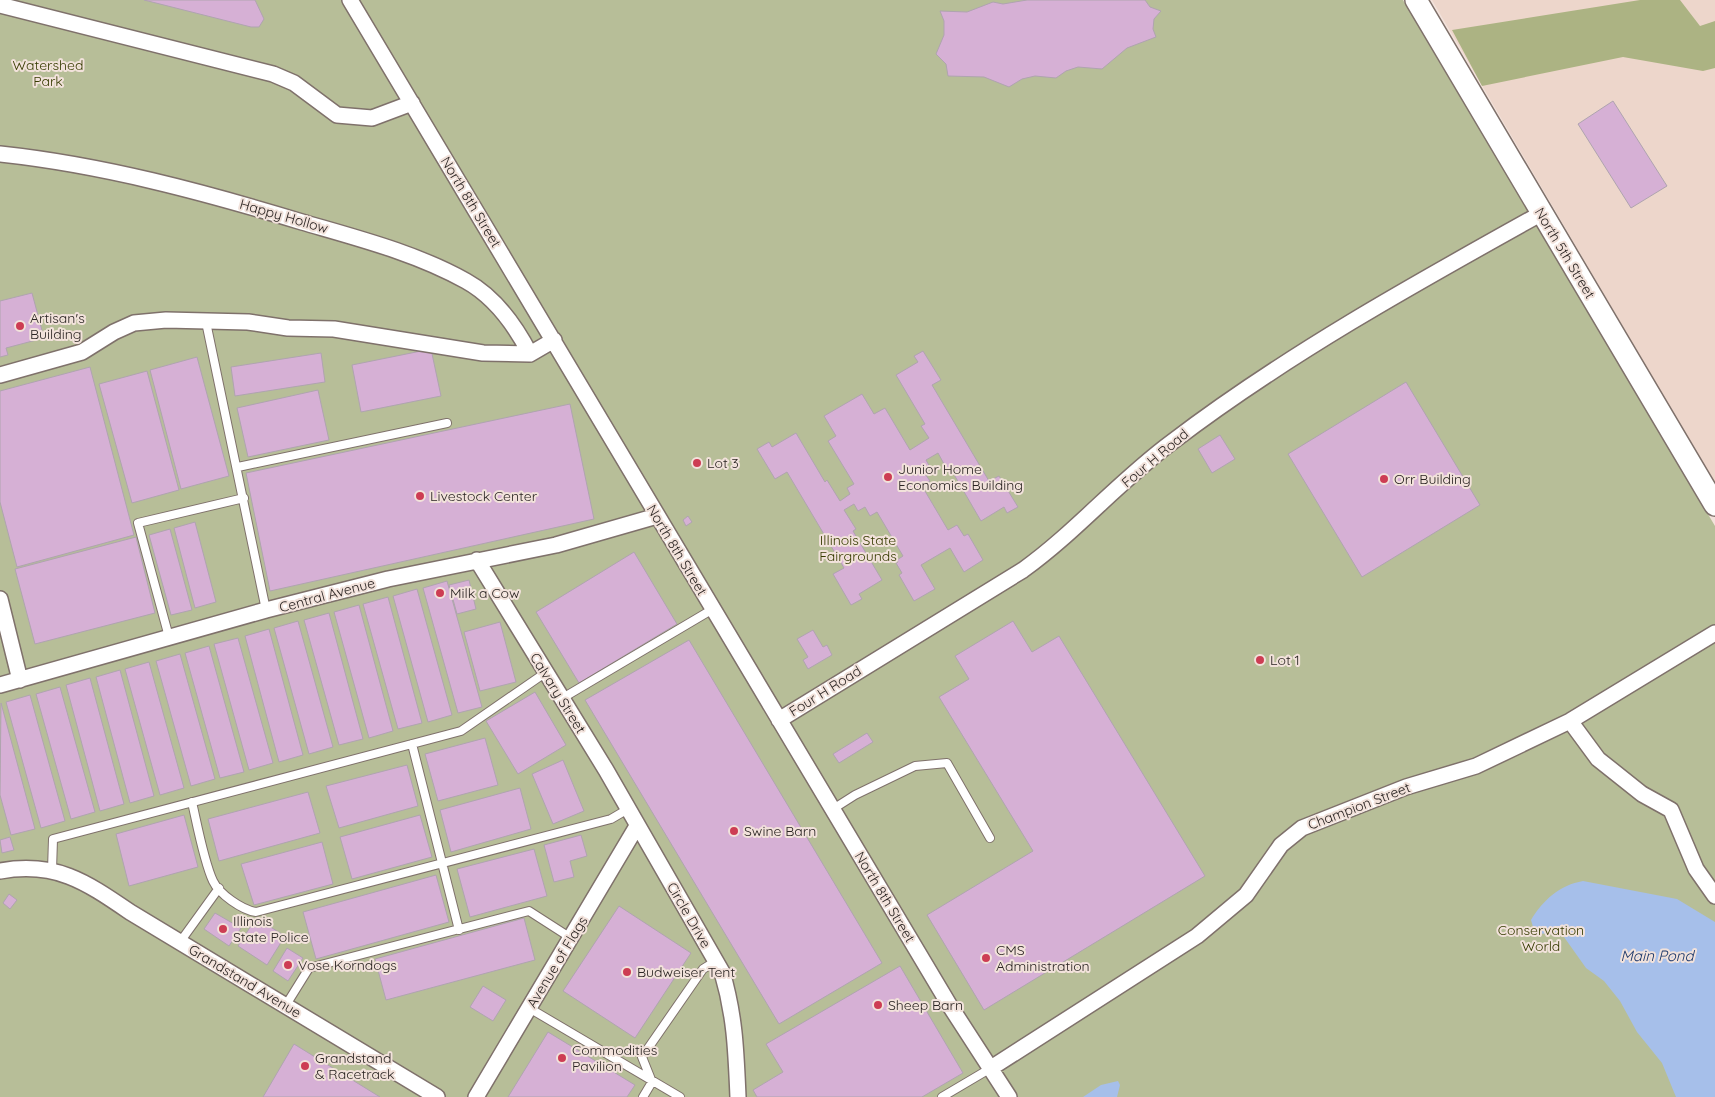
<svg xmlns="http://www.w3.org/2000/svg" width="1715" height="1097" font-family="Quicksand,sans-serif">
<rect width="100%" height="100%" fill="#f2e2db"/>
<path fill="#edd6cb" d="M1432 0H1715V484Z"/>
<path fill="#b7be98" d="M0 0H1403L1715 526V1097H0Z"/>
<path fill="#acb383" d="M1640 0H1680L1700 26 1715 21V68L1703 71 1623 57 1482 86 1452 30Z"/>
<path fill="#a6bfea" d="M1583 881 1677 899 1715 922V1097H1676L1662 1063 1637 1032 1620 1001 1604 981 1586 968 1564 937 1555 933 1535 934 1531 920C1543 900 1560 885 1583 881Z
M1118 1081 1120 1085 1117 1097H1083L1101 1085Z"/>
<path fill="#d6b0d5" stroke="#afa4af" d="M144 0H255L264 19 259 27H251Z
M1027 0H1145L1150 7 1161 11 1154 19 1153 29 1156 37 1127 48 1102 69 1078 67 1066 71 1056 78 1035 76 1022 79 1009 87 984 77 948 76 946 64 936 54 944 35V21L940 11 967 12 993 2 1003 4Z
M1613 101 1667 186 1631 208 1578 124Z
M32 293 44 338 6 348 8 355 0 357V301Z
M431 349 441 396 361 412 352 365Z
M923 351 941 380 932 385 989 481 999 476 1018 507 1007 513 1004 507 981 521 952 471 949 473 938 453 926 460 930 467 923 471 930 481 922 486 948 530 957 525 964 536 968 534 983 560 964 572 950 548 921 565 935 589 914 601 899 575 902 573 896 563 898 562 897 560 903 556 877 512 870 516 865 507 858 511 854 504 844 510 856 529 853 531 882 580 859 594 862 599 851 605 833 574 844 568 787 472 775 479 757 449 769 442 772 447 796 433 825 482 827 480 840 501 850 494 847 488 854 484 828 441 836 436 824 416 862 394 874 414 885 408 910 450 929 438 921 426 925 424 896 375 918 362 914 356Z
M321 353 325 382 235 396 231 367Z
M197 357 229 476 181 489 150 370Z
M90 367 134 535 17 567 0 502V391Z
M147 371 179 490 132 503 99 384Z
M1406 382 1480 505 1362 577 1288 454Z
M318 390 329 440 248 457 237 408Z
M570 404 594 519 270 591 246 473Z
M1220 435 1235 459 1212 473 1198 449Z
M688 516 692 522 686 526 683 520Z
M195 522 216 602 195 608 174 528Z
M170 529 192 610 171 615 149 535Z
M136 537 155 613 35 644 15 569Z
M634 552 677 624 579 683 536 612Z
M469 580 476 609 457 614 449 585Z
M447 581 482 707 458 713 423 588Z
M417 589 452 715 428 722 393 596Z
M388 597 422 723 398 729 363 604Z
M359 605 393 731 369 738 334 612Z
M329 613 363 739 339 745 304 620Z
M298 621 333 747 309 754 274 628Z
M1013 621 1032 652 1059 636 1205 876 984 1010 927 915 1033 851 939 697 969 679 955 656Z
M500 622 516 682 480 691 464 632Z
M269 629 303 755 279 762 245 636Z
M813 630 823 647 827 645 832 655 808 669 803 660 808 657 797 639Z
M238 638 273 763 249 770 214 644Z
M689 640 882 963 779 1024 585 700Z
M209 646 244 772 220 778 185 653Z
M180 654 215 779 191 786 156 661Z
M149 662 184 788 160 795 125 669Z
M120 670 154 796 130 803 96 677Z
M90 678 124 804 100 811 66 685Z
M60 687 95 812 71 819 36 694Z
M535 692 566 745 518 774 486 721Z
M30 695 65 821 41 828 6 702Z
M1 703 35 829 11 835 0 795Z
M867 733 873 742 839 763 833 754Z
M485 738 498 785 438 801 425 754Z
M563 760 584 811 553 824 532 774Z
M407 765 418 806 339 828 326 786Z
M520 788 531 829 451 852 440 810Z
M308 792 320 833 219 861 208 819Z
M184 815 198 867 129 886 116 834Z
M420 815 432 857 352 879 340 837Z
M581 835 587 856 570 861 574 877 554 882 544 845Z
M10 837 14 850 2 853 0 840Z
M322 842 333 884 254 905 241 864Z
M534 849 547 896 470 917 457 869Z
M436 875 449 922 316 959 303 912Z
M9 894 17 900 10 909 3 903Z
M619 906 691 953 635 1038 563 991Z
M215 913 241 928 229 946 204 929Z
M256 918 285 936 267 965 238 946Z
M524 918 535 960 386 1000 375 959Z
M287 948 303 958 288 981 273 971Z
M900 966 963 1073 922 1097H757L753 1090 783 1072 766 1044Z
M483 986 506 1000 493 1021 470 1007Z
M548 1032 635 1085 627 1097H508Z
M294 1044 380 1097H263Z"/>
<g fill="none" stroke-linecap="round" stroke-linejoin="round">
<defs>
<path id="lane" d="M206 322 266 610
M238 467 447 423
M169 637 138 523 244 498
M561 699 713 609
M412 744 459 930
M192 802C197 824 204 862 213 881 219 894 242 910 256 912L611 819 628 809
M833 809 855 795 915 766 947 763 990 838
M52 870 53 839 461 731 545 673
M180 942 219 888
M286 1005 309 968 529 911 571 938
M529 1008 680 1097
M643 1097 652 1082 642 1057 703 969 716 961
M942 1097 991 1068"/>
<path id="street" d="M350 0 950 1006 1009 1097
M0 5 273 74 294 83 337 115 372 118 412 103
M0 154C103 165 203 192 302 222 357 238 416 253 466 281 495 297 515 325 530 354
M0 375 82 352 114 332 134 323 166 320 248 322 288 328 334 329 483 353 530 354 554 340
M477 560 606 770 722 972C735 1016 736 1051 738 1097
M0 599 20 680
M0 685 266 610 388 579 556 545 657 516
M779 720 1023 570C1076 532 1119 481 1172 442 1286 355 1416 283 1542 213
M1570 721 1598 759 1642 794 1671 810 1696 869 1715 896
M0 871C56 861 86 882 130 912L437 1097
M991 1068 1197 936 1246 895 1281 845 1302 828 1406 787 1476 766 1570 721 1715 633
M476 1097 637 826"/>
<path id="secondary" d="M1416 0 1715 505"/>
</defs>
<use href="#lane" stroke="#7f716b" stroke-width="10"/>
<use href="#street" stroke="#7f716b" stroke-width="18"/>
<use href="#secondary" stroke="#7f716b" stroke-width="24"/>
<use href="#lane" stroke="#fff" stroke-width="8"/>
<use href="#street" stroke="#fff" stroke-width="15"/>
<use href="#secondary" stroke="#fff" stroke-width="21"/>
</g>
<g fill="#cd3d53" stroke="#f2e2db" stroke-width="2">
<circle cx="20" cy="326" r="5"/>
<circle cx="697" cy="463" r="5"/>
<circle cx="888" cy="477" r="5"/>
<circle cx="1384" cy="479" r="5"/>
<circle cx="420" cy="496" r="5"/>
<circle cx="440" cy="593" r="5"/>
<circle cx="1260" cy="660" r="5"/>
<circle cx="734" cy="831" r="5"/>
<circle cx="223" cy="929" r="5"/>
<circle cx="986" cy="958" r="5"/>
<circle cx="288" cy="965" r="5"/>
<circle cx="627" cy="972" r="5"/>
<circle cx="878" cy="1005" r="5"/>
<circle cx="562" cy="1058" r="5"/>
<circle cx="305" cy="1066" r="5"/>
</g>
<g text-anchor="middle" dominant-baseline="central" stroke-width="4" stroke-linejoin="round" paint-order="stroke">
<g font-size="14" fill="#363b00" stroke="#f2e2db">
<text x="48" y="65">Watershed<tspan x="48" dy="16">Park</tspan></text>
<text x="858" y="540">Illinois State<tspan x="858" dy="16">Fairgrounds</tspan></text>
<text x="1541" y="930">Conservation<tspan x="1541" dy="16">World</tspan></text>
</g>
<g font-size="14" fill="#2b2523" stroke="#f2e2db">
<text transform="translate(471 202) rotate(59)">North 8th Street</text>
<text transform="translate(284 216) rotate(16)">Happy Hollow</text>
<text transform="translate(1565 253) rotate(59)">North 5th Street</text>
<text transform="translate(1155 458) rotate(-40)">Four H Road</text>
<text transform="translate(677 550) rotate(59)">North 8th Street</text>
<text transform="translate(327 595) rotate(-15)">Central Avenue</text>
<text transform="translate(825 691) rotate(-32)">Four H Road</text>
<text transform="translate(558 693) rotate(58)">Calvary Street</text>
<text transform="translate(1359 806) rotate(-21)">Champion Street</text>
<text transform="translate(885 897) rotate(59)">North 8th Street</text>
<text transform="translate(689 915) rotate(60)">Circle Drive</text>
<text transform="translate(557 962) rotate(-59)">Avenue of Flags</text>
<text transform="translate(245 981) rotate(31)">Grandstand Avenue</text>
</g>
<g font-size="14" fill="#2b2523" stroke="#f2e2db" text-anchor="start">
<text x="30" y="318">Artisan's<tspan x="30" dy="16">Building</tspan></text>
<text x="707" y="463">Lot 3</text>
<text x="898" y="469">Junior Home<tspan x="898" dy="16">Economics Building</tspan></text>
<text x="1394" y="479">Orr Building</text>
<text x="430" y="496">Livestock Center</text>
<text x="450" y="593">Milk a Cow</text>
<text x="1270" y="660">Lot 1</text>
<text x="744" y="831">Swine Barn</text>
<text x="233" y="921">Illinois<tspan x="233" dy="16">State Police</tspan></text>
<text x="996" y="950">CMS<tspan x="996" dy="16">Administration</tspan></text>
<text x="298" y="965">Vose Korndogs</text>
<text x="637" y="972">Budweiser Tent</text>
<text x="888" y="1005">Sheep Barn</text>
<text x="572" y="1050">Commodities<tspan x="572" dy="16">Pavilion</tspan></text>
<text x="315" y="1058">Grandstand<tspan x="315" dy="16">&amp; Racetrack</tspan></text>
</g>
<g font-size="15" font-style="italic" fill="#193569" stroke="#f2e2db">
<text x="1657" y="955">Main Pond</text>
</g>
</g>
</svg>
